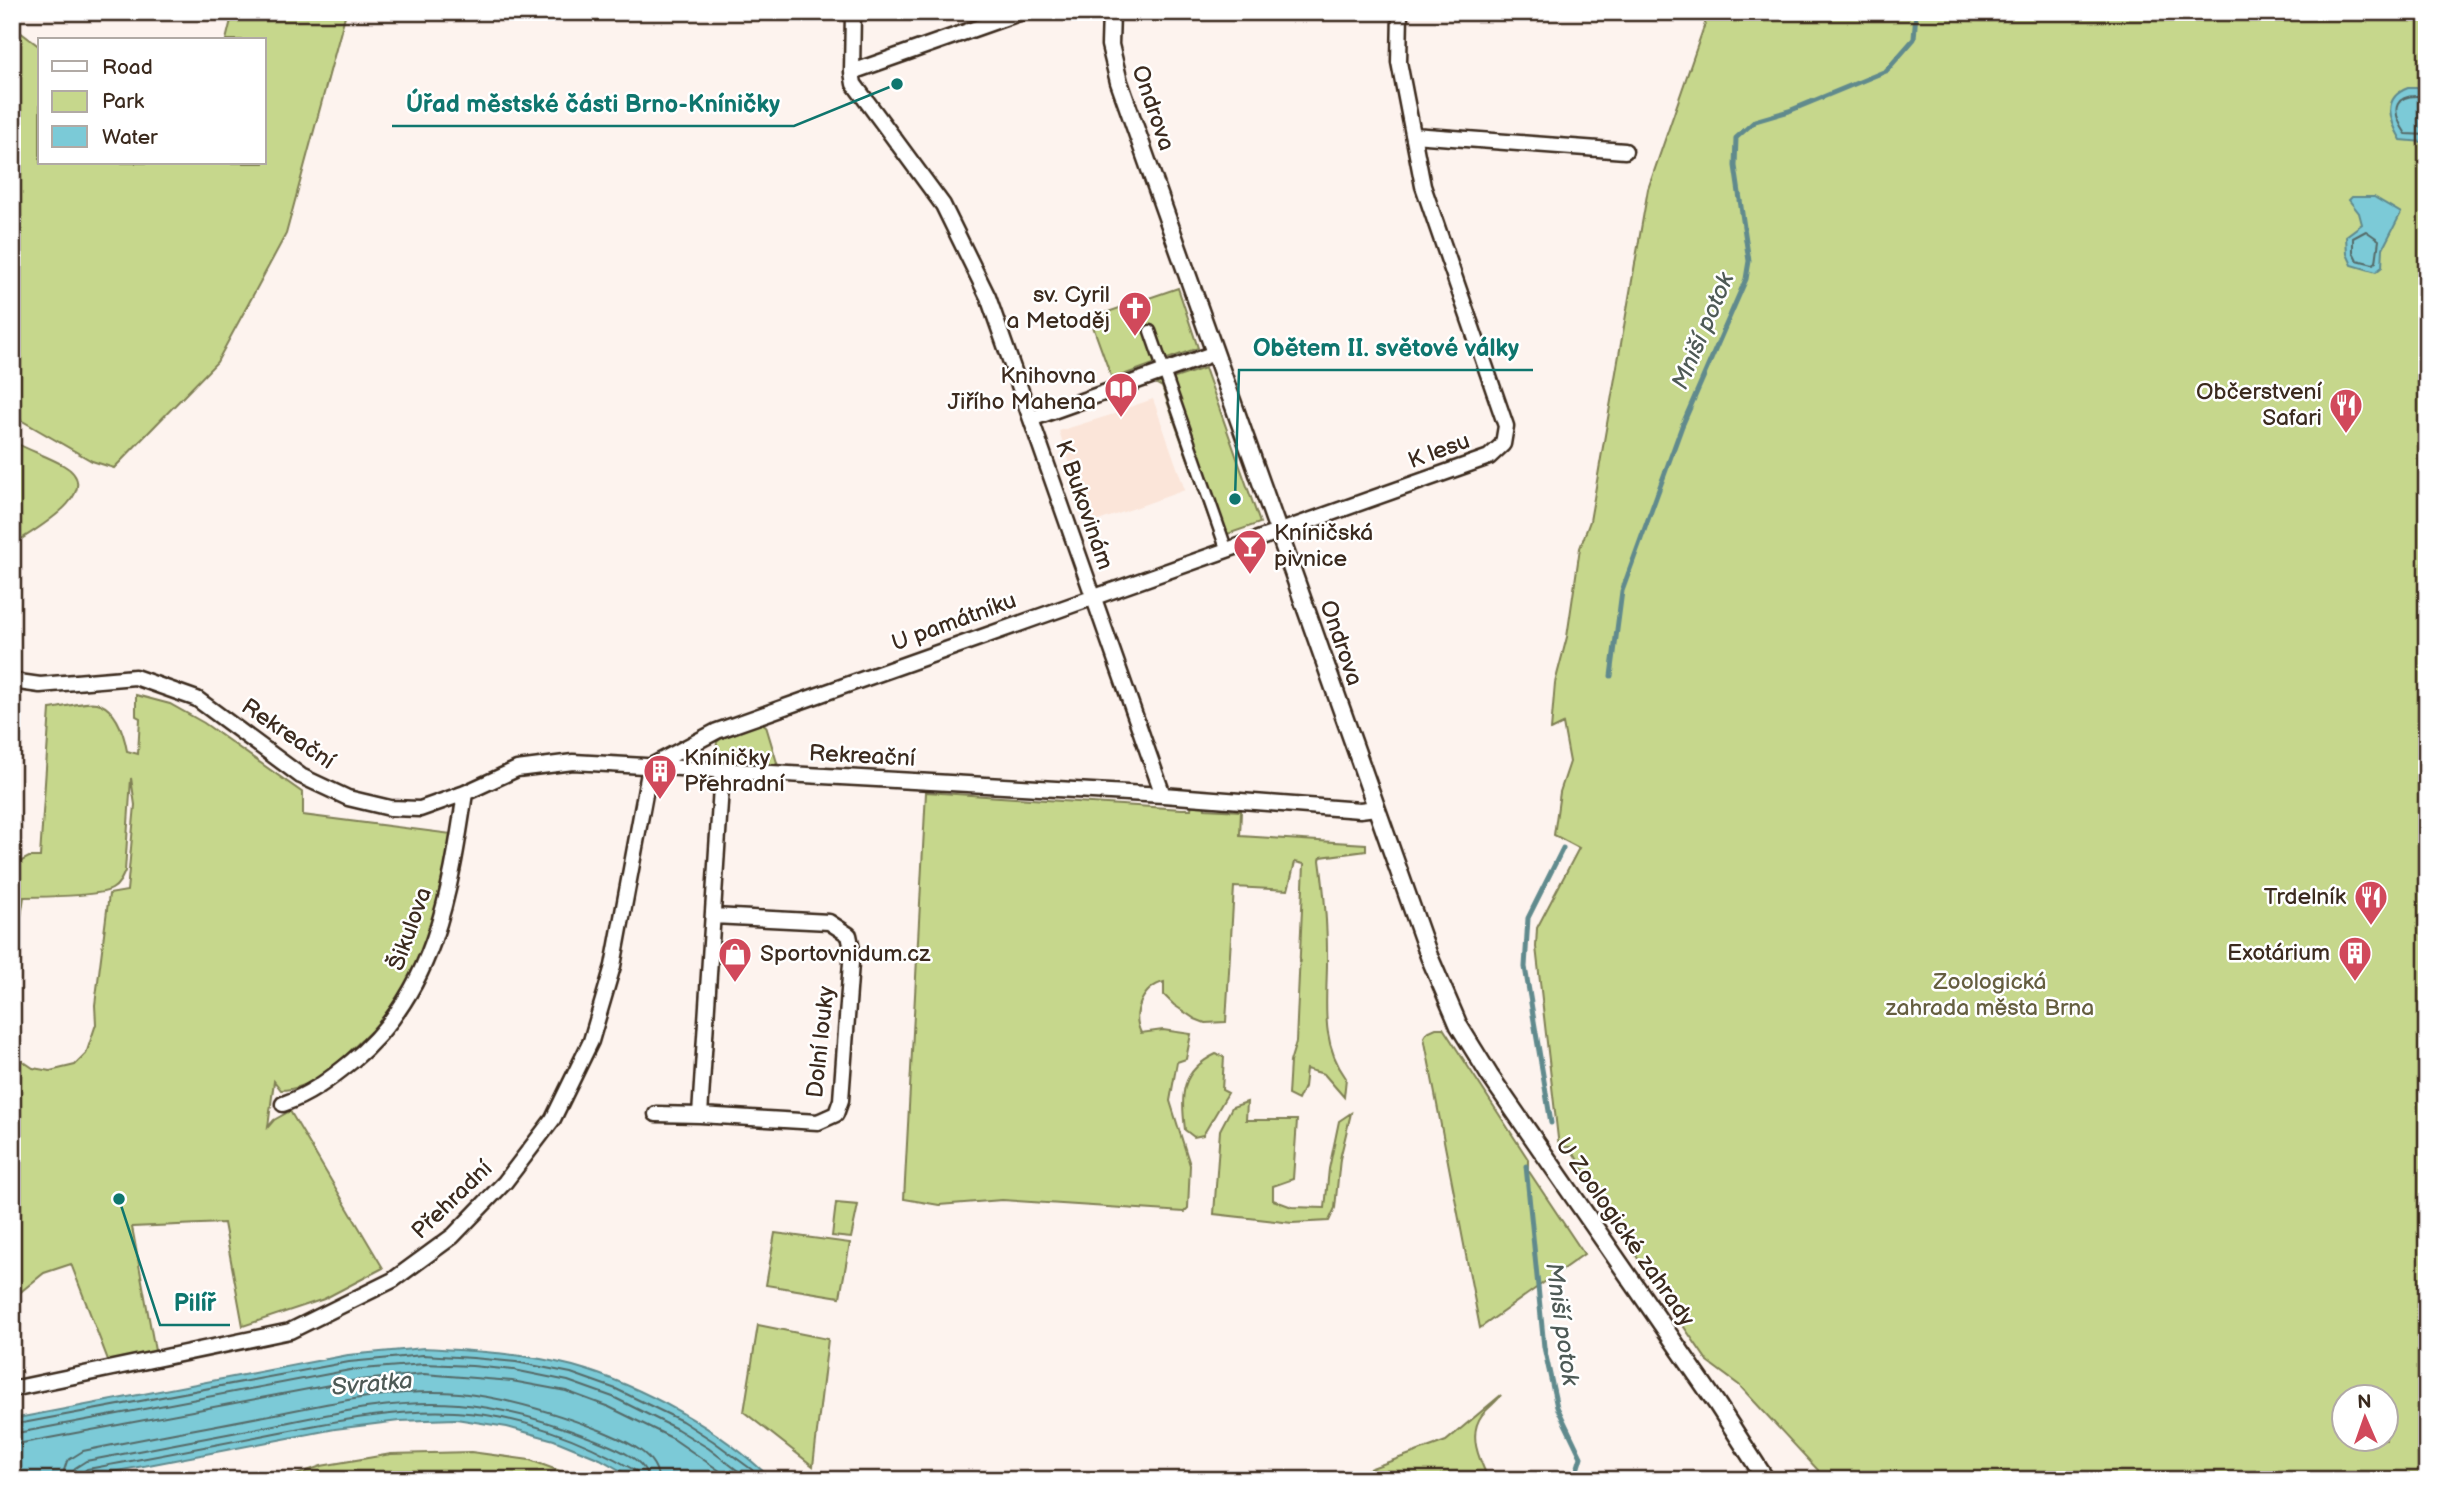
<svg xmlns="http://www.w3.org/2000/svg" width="2439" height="1492" font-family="'Balsamiq Sans',sans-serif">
<rect width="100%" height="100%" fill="#fdf3ee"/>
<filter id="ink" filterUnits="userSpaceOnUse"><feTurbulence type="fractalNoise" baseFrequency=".0143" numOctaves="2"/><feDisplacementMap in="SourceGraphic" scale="14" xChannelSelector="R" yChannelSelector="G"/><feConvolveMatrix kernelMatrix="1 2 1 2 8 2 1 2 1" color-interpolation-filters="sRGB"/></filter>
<g filter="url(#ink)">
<path fill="#fbe5d9" d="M1153 399 1185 490 1090 524 1059 431 1127 410V408Z"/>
<path fill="#c6d78c" stroke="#808055" stroke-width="2" fill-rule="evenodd" d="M233 12H346L286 234 217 362 114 468 92 461 12 415V26L40 47V163H264V40H226Z
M1709 12H2427V1480H1823L1818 1470 1739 1385 1708 1362 1643 1267 1574 1154 1572 1147H1559L1536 947 1537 928 1579 848 1554 835 1560 792 1570 762 1563 724 1551 730 1555 683 1567 637 1580 548 1590 521 1648 189ZM2344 1398H2386V1440H2344Z
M1178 288 1198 348 1112 379 1090 318Z
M1205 368 1260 523 1216 538 1162 387 1157 384Z
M12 441C28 450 47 456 63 465 109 491 31 532 12 545Z
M136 695 170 704 204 723 303 793V815L452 834 430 940 413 973 374 1034 370 1032C345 1055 316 1090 281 1090L274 1081 268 1127 274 1120 290 1111 383 1268 324 1299 243 1326 224 1223 132 1227 156 1356 110 1365 71 1264 44 1273 12 1299V1054L33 1068 50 1071 75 1065 86 1054 96 1024 95 1005 109 894 127 891 135 805 131 778 125 871C122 878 119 885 112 889 101 896 40 897 24 897L16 949 12 992V866L29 857H40L50 709C61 708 91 699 100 704 118 712 124 734 127 751L138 754 140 718 136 716Z
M762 723 766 726 778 766 724 765 716 751 717 742 725 735Z
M926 792 1182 809H1191L1192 802 1204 803 1205 809 1241 811 1240 836 1366 844V851L1321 857 1320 860C1324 890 1327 922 1327 952 1328 996 1318 1040 1346 1078L1344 1097 1324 1074 1306 1069 1304 1087 1298 1100 1288 1095 1290 1062 1296 1042 1304 864 1295 862 1288 890 1234 887 1226 1022 1205 1023 1195 1019 1174 1005 1164 995V982C1143 987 1131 1013 1141 1033L1163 1030 1191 1034 1186 1059 1177 1062 1170 1101 1190 1165 1188 1208 1184 1212 1002 1200 939 1205 904 1199Z
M1436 1028H1443L1528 1159V1170L1584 1254 1480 1328 1424 1037 1427 1032Z
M1216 1054 1224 1057 1222 1090 1228 1093 1203 1135 1194 1137 1185 1130C1181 1094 1180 1071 1216 1054Z
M1247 1102 1246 1120H1297L1293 1179 1273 1186V1200L1292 1207 1325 1208 1329 1169 1339 1121 1351 1113 1340 1159 1335 1208 1329 1221 1292 1223 1214 1214 1220 1130 1232 1107Z
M836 1203 858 1205 851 1238 832 1236Z
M775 1233 850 1243 840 1297 766 1285Z
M758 1325 828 1339 813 1466 744 1412Z
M1501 1395C1496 1403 1488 1407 1482 1415 1467 1435 1480 1461 1489 1480H1339L1446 1441Z
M471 1452 530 1460 584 1480H226L258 1474 293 1476 321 1466 391 1454Z"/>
<path fill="#7bcad7" stroke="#618a8d" stroke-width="2" d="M2408 88H2420L2427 92V141L2423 142 2401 140C2390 121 2381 98 2408 88Z
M2352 197H2374L2401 213 2383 248 2382 267 2376 272 2352 265 2347 254 2346 236 2362 224 2359 213 2349 200Z
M424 1348C473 1351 524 1353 573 1366 641 1385 722 1430 772 1480H637L600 1459 554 1440 507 1427 456 1419 399 1421 335 1429 71 1480H12V1419L348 1355Z"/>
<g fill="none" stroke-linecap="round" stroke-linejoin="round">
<path stroke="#556a68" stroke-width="2" d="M2427 97C2394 92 2389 109 2406 134L2427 135
M2366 231 2379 240 2376 262 2373 264 2357 260 2353 252V238Z
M12 1425 349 1362 423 1355 473 1358 516 1362 571 1373 616 1389 682 1421 713 1441 751 1469 762 1480
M12 1434 350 1370 424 1364 472 1366 514 1370 568 1381 613 1397 677 1429 708 1448 750 1480
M12 1445 351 1381 424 1374 512 1381 566 1391 609 1407 672 1438 733 1480
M61 1480 67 1461 83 1451C145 1438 207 1427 270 1415 331 1403 396 1388 459 1393 509 1398 556 1413 602 1431 623 1440 658 1453 658 1480
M72 1480 75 1468 86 1461C149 1449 211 1437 274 1425 333 1413 397 1399 458 1404 506 1408 551 1422 596 1440 613 1447 647 1459 648 1480
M81 1480 82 1473 87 1469C148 1458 209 1446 270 1434 331 1422 393 1409 455 1412 518 1415 582 1439 636 1471L639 1480"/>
<path stroke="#618a8d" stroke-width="5" d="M1611 676 1622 591 1682 426 1746 279 1749 261 1735 166 1736 138 1755 121 1789 111 1886 71 1914 39 1916 12
M1551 1123 1525 967 1528 918 1563 848
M1526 1166 1544 1347 1557 1407 1581 1457 1574 1480"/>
<defs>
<path id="pedestrian" d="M1150 331 1227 551"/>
<path id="minor" d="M853 12 852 72 854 84 943 205 988 297 1163 795
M852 72 1022 12
M1413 135 1625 151
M1031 419 1215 353
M12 681 40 685 135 677 197 699 301 776 348 798 390 808 420 809 465 793 517 769 573 762 1163 795 1360 810 1376 808
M651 766 717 731 1489 457 1503 444 1506 426 1423 186 1399 62 1400 12
M713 916 829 922 849 935 852 949 841 1100 836 1114 818 1122 700 1115 722 771
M283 1104C309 1095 329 1080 351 1062 434 994 450 895 465 793
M656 1114 700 1115
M12 1389 290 1331 393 1280 453 1236 505 1182 553 1119 591 1041 613 966 650 767"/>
<path id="tertiary" d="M1111 12 1110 45 1119 82 1429 956 1459 1026 1490 1076 1717 1404 1766 1480"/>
</defs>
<use href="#pedestrian" stroke="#3b2a1e" stroke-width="15"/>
<use href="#minor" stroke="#3b2a1e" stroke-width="19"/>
<use href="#tertiary" stroke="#3b2a1e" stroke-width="21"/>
<use href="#pedestrian" stroke="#fff" stroke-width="10"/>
<use href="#minor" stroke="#fff" stroke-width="14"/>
<use href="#tertiary" stroke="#fff" stroke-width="16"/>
</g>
</g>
<defs>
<symbol id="church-pin" viewBox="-11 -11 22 30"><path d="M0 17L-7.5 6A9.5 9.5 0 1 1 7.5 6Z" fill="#d1495b" stroke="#fff"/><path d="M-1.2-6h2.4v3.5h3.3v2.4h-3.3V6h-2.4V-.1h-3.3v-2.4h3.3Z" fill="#fff"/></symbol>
<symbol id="library-pin" viewBox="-11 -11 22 30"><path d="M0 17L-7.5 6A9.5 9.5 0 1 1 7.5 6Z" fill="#d1495b" stroke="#fff"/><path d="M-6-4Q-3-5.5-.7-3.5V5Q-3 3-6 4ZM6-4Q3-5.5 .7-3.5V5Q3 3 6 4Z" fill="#fff"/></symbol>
<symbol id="restaurant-pin" viewBox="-11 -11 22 30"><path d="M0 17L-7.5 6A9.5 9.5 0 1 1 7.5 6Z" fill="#d1495b" stroke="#fff"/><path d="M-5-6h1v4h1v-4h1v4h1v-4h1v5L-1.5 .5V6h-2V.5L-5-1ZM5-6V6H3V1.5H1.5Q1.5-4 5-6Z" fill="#fff"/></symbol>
<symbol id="bar-pin" viewBox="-11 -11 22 30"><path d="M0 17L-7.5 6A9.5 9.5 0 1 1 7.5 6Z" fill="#d1495b" stroke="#fff"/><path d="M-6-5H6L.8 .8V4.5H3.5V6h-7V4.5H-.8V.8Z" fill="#fff"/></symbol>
<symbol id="building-pin" viewBox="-11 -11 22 30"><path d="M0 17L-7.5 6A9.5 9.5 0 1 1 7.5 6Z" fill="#d1495b" stroke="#fff"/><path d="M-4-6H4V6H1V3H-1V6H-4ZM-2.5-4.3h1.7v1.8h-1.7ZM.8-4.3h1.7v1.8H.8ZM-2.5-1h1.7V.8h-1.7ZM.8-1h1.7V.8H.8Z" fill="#fff"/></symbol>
<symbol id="shop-pin" viewBox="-11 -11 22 30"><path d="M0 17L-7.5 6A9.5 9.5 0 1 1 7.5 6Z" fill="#d1495b" stroke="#fff"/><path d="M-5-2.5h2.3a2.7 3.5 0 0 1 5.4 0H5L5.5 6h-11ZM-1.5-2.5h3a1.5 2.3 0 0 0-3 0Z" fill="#fff"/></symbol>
</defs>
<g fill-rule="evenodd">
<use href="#church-pin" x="1116" y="289" width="38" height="52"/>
<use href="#library-pin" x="1102" y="370" width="38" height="52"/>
<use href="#restaurant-pin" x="2327" y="386" width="38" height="52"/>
<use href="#bar-pin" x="1231" y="527" width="38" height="52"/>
<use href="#building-pin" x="641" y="752" width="38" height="52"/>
<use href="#restaurant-pin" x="2352" y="878" width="38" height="52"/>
<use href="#building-pin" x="2336" y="934" width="38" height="52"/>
<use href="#shop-pin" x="716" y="935" width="38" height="52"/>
</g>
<g text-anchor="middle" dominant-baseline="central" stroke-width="5" stroke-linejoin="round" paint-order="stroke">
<g font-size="23" fill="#3b2a1e" stroke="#fff">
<text transform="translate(1153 108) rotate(71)">Ondrova</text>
<text transform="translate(1439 451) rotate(-20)">K lesu</text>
<text transform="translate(1084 505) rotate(71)">K Bukovinám</text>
<text transform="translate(954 622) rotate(-20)">U památníku</text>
<text transform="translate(1341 643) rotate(71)">Ondrova</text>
<text transform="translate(288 734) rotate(34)">Rekreační</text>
<text transform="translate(862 756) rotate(3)">Rekreační</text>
<text transform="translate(410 929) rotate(-70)">Šikulova</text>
<text transform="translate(821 1042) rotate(-84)">Dolní louky</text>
<text transform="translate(452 1200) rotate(-44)">Přehradní</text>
<text transform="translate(1625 1232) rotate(55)">U Zoologické zahrady</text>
</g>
<g font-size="23" fill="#3b2a1e" stroke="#fff" text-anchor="end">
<text x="1110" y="295">sv. Cyril<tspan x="1110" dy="26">a Metoděj</tspan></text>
<text x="1096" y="376">Knihovna<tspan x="1096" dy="26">Jiřího Mahena</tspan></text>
<text x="2322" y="392">Občerstvení<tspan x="2322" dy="26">Safari</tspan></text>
<text x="1274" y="533" text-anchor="start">Kníničská<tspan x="1274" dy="26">pivnice</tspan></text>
<text x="684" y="758" text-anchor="start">Kníničky<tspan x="684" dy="26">Přehradní</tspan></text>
<text x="2346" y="897">Trdelník</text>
<text x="2330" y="953">Exotárium</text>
<text x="760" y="954" text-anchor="start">Sportovnidum.cz</text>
</g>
<g font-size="23" fill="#655e3f" stroke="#fff">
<text x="1990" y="982">Zoologická<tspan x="1990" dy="26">zahrada města Brna</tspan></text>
</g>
<g font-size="24" font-style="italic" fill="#4e5a56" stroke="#fff">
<text transform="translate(1703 331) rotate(-67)">Mniší potok</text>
<text transform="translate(1562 1324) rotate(82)">Mniší potok</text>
<text transform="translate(372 1384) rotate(-5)">Svratka</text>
</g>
</g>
<path fill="none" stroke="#0f766e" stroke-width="2.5" d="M897 84L794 126H392M1235 499L1239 370H1533M119 1199L160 1325H230"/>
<g fill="#0f766e" stroke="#fff" stroke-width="2.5">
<circle cx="897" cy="84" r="7"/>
<circle cx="1235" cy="499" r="7"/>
<circle cx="119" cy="1199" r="7"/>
</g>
<g font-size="24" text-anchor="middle" font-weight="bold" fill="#0f766e" stroke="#fff" stroke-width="5" stroke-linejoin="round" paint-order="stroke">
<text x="593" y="112">Úřad městské části Brno-Kníničky</text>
<text x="1386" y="356">Obětem II. světové války</text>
<text x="195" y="1311">Pilíř</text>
</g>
<rect width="2439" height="1492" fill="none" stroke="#fff" stroke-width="42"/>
<rect x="21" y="21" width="2397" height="1450" fill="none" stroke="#3b2a1e" stroke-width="2.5" filter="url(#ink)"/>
<rect x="38" y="38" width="228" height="126" fill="#ffffff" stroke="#b1aaa5" stroke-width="2"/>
<rect x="52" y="61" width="35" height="10" fill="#ffffff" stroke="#b1aaa5" stroke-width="2"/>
<text x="102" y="74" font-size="21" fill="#3b2a1e">Road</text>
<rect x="52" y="91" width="35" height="21" fill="#c6d78c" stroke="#b1aaa5" stroke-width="2"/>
<text x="102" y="108" font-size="21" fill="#3b2a1e">Park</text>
<rect x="52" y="126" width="35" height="21" fill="#7bcad7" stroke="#b1aaa5" stroke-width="2"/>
<text x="102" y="144" font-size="21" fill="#3b2a1e">Water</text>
<g transform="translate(2365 1418) rotate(358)"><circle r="33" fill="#ffffff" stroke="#b1aaa5" stroke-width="2"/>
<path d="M0-5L12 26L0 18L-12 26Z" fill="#d1495b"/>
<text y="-10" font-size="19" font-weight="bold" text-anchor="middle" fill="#3b2a1e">N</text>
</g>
</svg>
